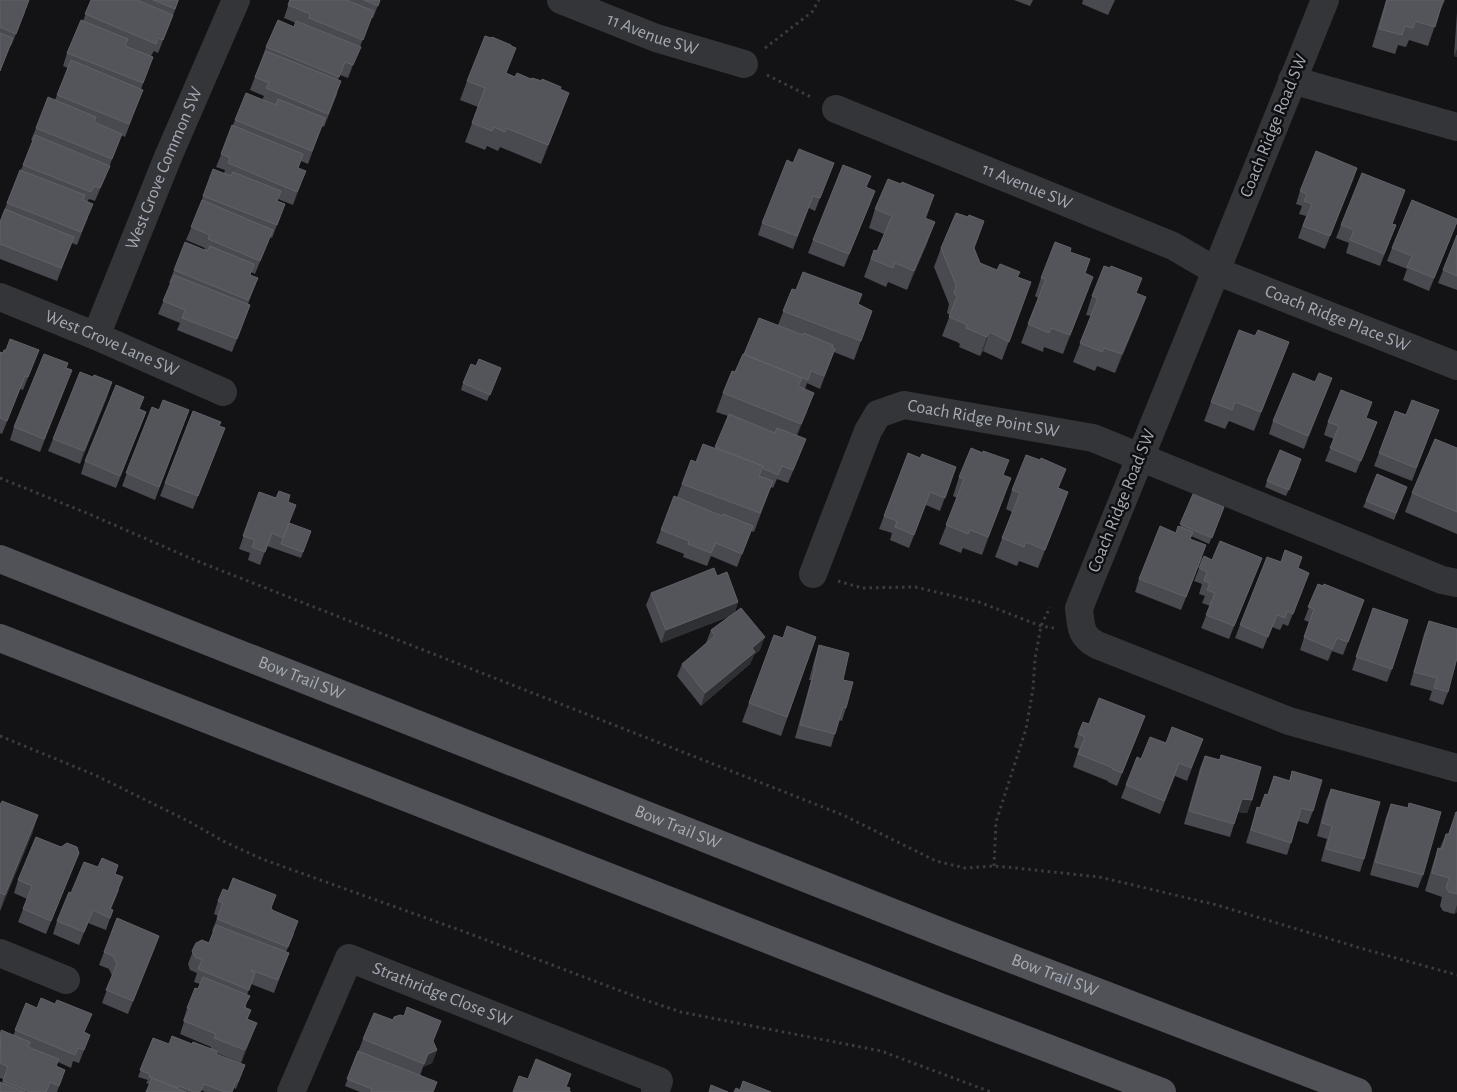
<svg xmlns="http://www.w3.org/2000/svg" width="1457" height="1092" font-family="'Alegreya Sans',sans-serif">
<rect width="100%" height="100%" fill="#131315"/>
<g fill="none" stroke-linecap="round" stroke-linejoin="round">
<path stroke="#3a3c40" stroke-width="3" stroke-dasharray="2.5 4" stroke-linecap="butt" d="M765 48 812 12 819 0
M767 75 813 98
M0 478 89 514 197 561 843 815 936 861 965 868 994 866 1016 868 1099 877 1217 905 1360 948 1457 975
M838 581 862 588 915 587 979 602 1041 626 1054 628
M0 736 95 775 188 821 223 841 262 859 465 932 642 999 681 1012 881 1051 991 1092
M994 866 996 822 1026 729 1033 689 1035 659 1041 626 1050 607"/>
<g stroke="#343539" stroke-width="28">
<path id="s1" d="M561 0 656 38 744 64"/>
<path d="M1325 0 1216 271 1079 608C1081 626 1080 636 1097 645L1289 721 1457 768"/>
<path d="M1292 80 1457 127"/>
<path id="s2" d="M836 109 1173 246 1216 271 1457 366"/>
<path id="s3" d="M0 297 96 336 223 392"/>
<path id="s4" d="M96 336 168 157 236 0"/>
<path id="s5" d="M813 574 868 431 878 414 904 405 1093 438 1442 580 1457 583"/>
<path d="M0 953 66 980"/>
<path id="s6" d="M291 1092 349 958 659 1081 655 1092"/>
</g>
<g stroke="#505258" stroke-width="28">
<path id="s7" d="M0 559 954 937 1358 1092"/>
<path d="M0 638 940 1007 1162 1092"/>
</g>
</g>
<path fill="#494a50" d="M0 0 25 12 11 46H10L0 71Z
M91 0H179L158 53 154 51 151 56 153 57 141 89 143 90 125 137 121 135 105 178 95 201 89 199 87 202 88 217 77 245 72 243 57 281 0 259V222L7 203 33 141 31 140 36 128 55 100 68 68 63 66 67 53 83 21Z
M290 0H380L373 18H371L348 78 340 75 338 80 337 94 324 127 322 126 308 164 301 161 298 168 301 184 293 205 278 199 277 201 285 204 272 238 270 237 255 274 251 272 250 275 258 278 248 304 250 305 232 352 177 330 180 323 158 314 171 283H169L174 270 204 250 205 248 186 240 199 209 203 196 224 173 225 170 216 167 246 93 262 100 264 96 250 90 266 47 294 27 296 23 284 18Z
M1014 0H1033L1030 6Z
M1083 0H1115L1108 15 1082 4Z
M1386 0H1445L1440 11 1428 46 1409 40 1406 47 1398 45 1395 54 1372 47Z
M1457 12V57L1454 56Z
M507 74 515 77 531 79 560 89 562 112 541 164 500 147 498 151 487 146 485 150 465 142 478 107 460 100 467 81Z
M793 163H834L815 211 809 208 793 249 758 235 762 223Z
M1357 168 1325 249 1298 238 1306 216 1299 214 1302 206 1296 204 1300 191Z
M867 188 870 204 844 267 808 253 813 240Z
M875 209 926 218 928 241 907 290 888 282 886 287 864 277 874 250 877 251 884 234 869 228Z
M968 217 974 248 980 263 997 270 1020 272 1018 277 1031 282 1002 360 983 351 980 356 959 347 960 344 957 342 942 336 950 315 947 313 949 304 934 267 941 248Z
M1392 224 1396 225 1380 266 1346 253 1349 243 1336 238 1341 225Z
M1453 232 1429 291 1403 280 1407 269 1387 261 1392 248Z
M1457 235V290L1438 283Z
M1070 252 1090 259 1085 273 1086 295 1063 354 1044 347 1043 352 1021 343 1038 298 1035 296 1041 278Z
M792 289 796 290 859 304 872 311 854 360 834 352 820 389 807 383 805 389 807 412 797 435 806 439 801 452 788 483 777 479 773 488 771 487 754 532 751 531 737 567 711 556 707 566 683 557 684 554 656 543 661 530 677 497 691 460 696 462 715 448 728 416 716 412 723 393 735 372 744 354 778 325Z
M1137 293 1139 316 1115 373 1097 366 1095 371 1073 362 1091 316 1086 315 1092 296Z
M1255 336 1289 342 1254 431 1229 421 1225 429 1204 421 1211 402Z
M6 350H39L23 390 20 389 2 434 0 433V352L3 353Z
M66 368 67 383 40 452 10 440 14 427Z
M501 368 487 401 461 390 463 383Z
M1327 391 1304 449 1269 434 1273 421Z
M108 395 80 464 48 451 53 439Z
M152 407 159 410H189L155 500 122 486Z
M139 409 146 412 116 488 81 474 85 461Z
M1395 411 1434 423 1412 481 1374 466Z
M1367 418 1377 422 1356 473 1325 461 1334 439 1324 435 1328 422Z
M219 426 225 428 193 509 160 496 165 483Z
M1457 448V534L1405 512 1412 493Z
M908 453 920 458 956 467 940 511 926 505 909 548 890 540 892 533 879 529Z
M1299 466 1286 496 1265 487 1267 481Z
M1003 476 1004 497 982 555 963 548 961 553 939 544 957 498 953 496 959 477Z
M1407 487 1394 520 1363 507 1366 501Z
M1059 488 1068 492 1038 568 1019 561 1017 566 995 557 1012 512 1006 509 1012 490Z
M259 492 288 502 284 537 311 531 301 558 267 546 260 565 248 560 250 553 239 549Z
M1193 494 1224 507 1209 544 1191 536 1190 539 1202 558 1181 610 1135 592 1139 579 1180 527Z
M1204 556 1212 560 1262 558 1229 639 1201 628 1210 606 1202 603 1205 596 1199 594 1202 584 1194 581Z
M1298 569 1304 586 1288 626 1283 624 1280 630 1272 627 1263 649 1235 638 1240 625Z
M717 576 738 602 735 612 760 650 754 655 750 664 701 706 677 676 682 664 706 643 711 630 730 616 661 643 646 605 651 593Z
M1318 584 1364 600 1343 655 1332 651 1328 661 1300 650 1309 622 1304 620Z
M1373 608 1392 669 1387 682 1352 670Z
M1429 621 1448 692 1443 705 1429 700 1432 691 1410 685 1424 634Z
M774 635 783 638 816 637 781 736 742 722Z
M819 645 843 680 846 708 842 721 839 720 831 747 795 738 811 680H809L815 658Z
M1145 716 1117 786 1108 782V781L1073 767 1079 749 1074 747 1078 734 1089 724Z
M1203 739 1187 781 1175 776 1160 814 1121 798 1126 785 1141 759 1166 743Z
M1221 755 1252 800 1247 813 1238 812 1230 837 1184 824 1200 768 1205 756 1219 760Z
M1292 771 1313 811 1308 824 1298 821 1287 855 1246 843 1257 807 1260 808 1265 794 1267 795 1274 776 1289 781Z
M1331 789 1364 859 1360 872 1321 861 1327 839 1317 836 1326 801Z
M1391 804 1423 875 1418 888 1370 875 1386 817Z
M0 805 38 815 32 834 0 911Z
M1456 812H1457V912L1454 914 1443 911 1440 906 1442 897 1425 891 1432 867 1438 848H1440L1446 834H1448Z
M61 847 74 865 46 934 18 922 27 899 14 893 18 880Z
M98 867 115 874 119 890 111 909 113 910 106 930 88 923 79 945 53 934 57 921 71 893Z
M218 901 271 908 294 934 286 952 289 953 284 966 274 993 251 984 247 995 246 1008 248 1019 252 1036 241 1063 216 1053V1054L245 1065 236 1089 234 1088 232 1092H205L201 1090 200 1092H146L149 1084 146 1083 148 1080 138 1077 153 1038 169 1044H192L210 1049 211 1047 180 1034 184 1022 183 1021 187 1008 200 984 194 982 197 973 190 970 188 964 196 943H209L213 932 212 931 218 916 214 914Z
M159 936 128 1014 102 1003 112 976 109 969 99 965 104 952Z
M26 1003 90 1035 79 1063 73 1061 71 1068 58 1062 56 1066 65 1070 57 1092H0L3 1079 0 1078V1032L13 1036Z
M363 1039 433 1041 437 1050 432 1063 423 1067 420 1076 433 1092H360L345 1086Z"/>
<path fill="#2f3034" d="M1457 49V57L1454 56Z
M569 93 562 112 541 164 548 145Z
M110 166 105 178 95 201 100 188Z
M1357 168 1353 181 1325 249 1330 236Z
M306 171 301 184 293 205 297 192Z
M875 191 870 204 844 267 849 254Z
M934 195 928 214 918 237 925 218Z
M935 222 928 241 907 290 914 271Z
M273 230 268 243 255 274 260 261Z
M1093 277 1086 295 1063 354 1070 335Z
M1146 297 1139 316 1115 373 1122 354Z
M990 332 983 351 980 356 987 337Z
M1289 342 1282 361 1254 431 1261 412Z
M1332 378 1327 391 1304 449 1308 436Z
M112 382 108 395 80 464 84 451Z
M814 393 807 412 794 443 801 424Z
M1011 478 1004 497 982 555 988 537Z
M1068 492 1061 511 1038 568 1045 550Z
M1262 558 1257 571 1229 639 1234 626Z
M738 602 734 615 661 643 666 630Z
M765 637 760 650 754 655 750 664 701 706 705 693 752 648Z
M1242 799 1252 800 1247 813 1237 812Z
M38 815 32 834 0 911 5 895Z
M1457 905V912L1454 914Z
M159 936 155 948 128 1014 133 1001Z
M257 1023 252 1036 241 1063 245 1050Z
M437 1050 432 1063 423 1067 419 1077 428 1054Z"/>
<path fill="#53555a" stroke="#606268" d="M0 0H29L16 34 0 27Z
M91 0H137L173 15 163 40 158 38 156 44 85 14Z
M153 0H178L175 9Z
M290 0H346L374 11 363 40 309 18 310 14 288 5Z
M364 0H380L378 6Z
M1387 0H1443L1435 27 1415 21 1413 28 1405 26 1402 35 1379 29Z
M81 20 128 39 125 46 153 57 143 83 67 53Z
M278 20 294 27 296 21 361 47 353 65 345 62 339 77 266 47Z
M0 33 13 38 0 71Z
M485 36 491 38 492 37 511 45V46L516 48 506 73 515 77 517 73 531 79 532 78 542 81V79L561 87 560 89 569 93 548 145 506 128 505 132 494 127 492 131 472 123 485 88 467 81Z
M266 51 341 81 328 114 266 88 269 83 255 77Z
M71 60 143 90 129 124 57 95Z
M246 93 276 105 278 99 325 118 312 151 235 120Z
M48 97 96 117 94 122 122 134 112 159 36 128Z
M232 125 303 154 298 168 306 171 297 192 228 163 230 158 221 154Z
M35 135 110 166 100 188 94 186 91 192 23 165Z
M799 149 834 163 820 198 813 196 797 236 762 223 787 160 793 163Z
M1316 151 1357 168 1330 236 1303 226 1312 204 1304 201 1307 194 1300 191Z
M843 165 871 176 866 187 875 191 849 254 813 240Z
M213 169 231 176 233 172 281 191 277 201 285 204 277 225 203 196Z
M20 170 85 195 83 200 93 204 81 232 7 203Z
M1362 173 1405 190 1392 224 1396 225 1384 254 1350 240 1354 230 1341 225Z
M888 179 901 184 902 182 934 195 925 218 935 222 914 271 895 263 893 268 871 259 874 250 877 251 892 216 875 209Z
M202 200 273 230 260 261 208 239 210 235 191 227Z
M1412 200 1457 219V222L1434 278 1407 267 1412 256 1392 248Z
M5 209 74 237 61 268 0 244V222Z
M956 213 968 217 969 215 984 221 974 248 980 263 997 270 1000 264 1020 272 1017 277 1031 282 1009 342 990 332 987 337 966 328 967 325 963 323 949 317 957 296 954 294 956 285 941 248Z
M1457 235V276L1443 270Z
M185 242 207 251 210 246 254 264 250 275 258 278 248 300 174 270Z
M1055 242 1071 248 1070 252 1090 259 1085 273 1093 277 1070 335 1051 328 1049 333 1028 324 1046 279 1041 278Z
M1104 266 1110 268 1111 266 1142 278 1136 293 1146 297 1122 354 1104 348 1102 352 1080 343 1098 298 1092 296Z
M803 272 862 294 858 304 872 311 861 341 783 311 792 289 796 290Z
M174 275 250 305 237 339 182 318 185 310 163 301Z
M759 318 803 335 804 333 833 345 832 347 835 349 824 376 811 371 808 380 744 354Z
M1239 330 1255 336 1258 330 1289 342 1261 412 1235 402 1232 410 1211 402Z
M10 339 39 350 28 377 25 376 7 421 0 418V352L3 353 4 350H6Z
M44 354 68 363 66 368 72 370 44 439 14 427Z
M743 354 802 378 798 386 814 393 801 424 723 393 732 371 735 372Z
M479 359 501 368 490 395 463 383 471 364 476 366Z
M80 372 93 377 94 375 112 382 84 451 53 439Z
M1293 373 1315 382 1319 373 1332 378 1308 436 1273 421Z
M116 385 144 397 139 409 146 412 120 476 85 461Z
M1341 390 1372 402 1366 418 1377 422 1361 461 1330 448 1339 426 1328 422Z
M163 400 189 410 159 487 126 473 152 407 159 410Z
M1412 400 1439 410 1416 468 1379 453 1395 411 1406 415Z
M193 411 221 422 219 426 225 428 198 496 165 483Z
M729 414 775 433 777 428 806 439 793 470 782 466 778 475 762 468 763 466 715 447Z
M1435 439 1457 448V512L1412 493Z
M703 444 763 466 759 476 773 481 760 513 682 484 691 460 696 462Z
M971 448 983 453V451L1009 460 1003 475 1011 478 988 537 970 530 968 534 946 525 964 479 959 477Z
M1280 450 1301 459 1289 490 1267 481Z
M908 453 920 458 922 454 956 467 945 498 930 492 914 535 895 527 897 521 884 516Z
M1026 455 1040 460 1041 458 1066 469 1058 488 1068 492 1045 550 1026 542 1024 547 1002 538 1020 493 1012 490Z
M1377 474 1407 487 1396 513 1366 501Z
M279 491 290 495 288 502 296 505 283 538 272 533 265 552 252 547 255 540 243 536 259 492 276 498Z
M1193 494 1224 507 1212 538 1180 524Z
M674 496 722 516 723 514 753 526 742 554 716 543 711 553 688 544 689 541 661 530Z
M289 523 311 531 303 552 281 544Z
M1160 526 1176 533 1178 526 1193 532 1190 539 1206 545 1186 597 1139 579Z
M1220 541 1262 558 1234 626 1206 615 1215 593 1207 590 1210 583 1204 581 1207 572 1199 568 1204 556 1212 560Z
M1285 550 1302 557 1298 568 1309 573 1293 614 1287 611 1285 618 1277 615 1268 637 1240 625 1267 557 1281 562Z
M714 568 717 576 727 572 738 602 666 630 651 593Z
M1318 584 1323 586 1324 584 1364 600 1348 642 1337 638 1332 649 1304 637 1314 609 1308 607Z
M741 608 765 637 752 648 755 652 705 693 682 664 715 636 711 630Z
M1373 608 1408 620 1392 669 1356 657Z
M1429 621 1457 629V658L1448 692 1434 688 1437 678 1414 672Z
M787 626 816 637 787 717 749 703 774 635 783 638Z
M819 645 849 653 843 680 853 682 846 708 843 707 835 734 800 725 815 668 814 667Z
M1099 698 1145 716 1122 773 1112 769 1113 768 1078 754 1085 737 1078 734 1083 722 1089 724Z
M1172 727 1203 739 1191 768 1179 763 1164 801 1126 785 1137 757 1141 759 1150 737 1166 743Z
M1221 755 1261 767 1252 800 1242 799 1234 824 1189 811 1205 756 1220 760Z
M1292 771 1322 780 1313 811 1301 808 1291 843 1251 830 1257 807 1260 808 1265 794 1268 795 1274 776 1290 781Z
M1331 789 1380 802 1364 859 1326 849 1332 826 1322 823Z
M2 801 38 815 5 895 0 893V805Z
M1409 803 1441 812 1423 875 1375 862 1391 804 1408 808Z
M1456 812H1457V894L1449 892 1446 888 1449 878 1432 873 1438 848 1442 849 1446 834H1449Z
M36 837 61 847 67 843 77 847 79 853 51 921 23 909 32 886 18 880Z
M102 858 118 865 115 874 123 877 110 909 113 910 110 918 93 910 84 932 57 921 69 892 71 893 84 862 98 867Z
M233 878 276 895 271 908 272 909V910L298 921 288 947 217 919 223 903 218 901 223 889 228 891Z
M117 918 159 936 133 1001 106 990 117 964 113 956 104 952Z
M216 925 289 953 278 980 251 970V971L255 973 249 990 198 969 202 960 195 957 192 951 196 943 202 940 209 943Z
M203 977 250 996 244 1007 251 1010 247 1019 257 1023 245 1050 214 1038 216 1034 184 1021 190 1009 187 1008 195 988 198 989Z
M41 998 55 1004 57 1000 92 1014 84 1032 90 1035 84 1050 78 1048 75 1055 15 1030 26 1003 37 1008Z
M407 1007 441 1021 433 1041 437 1050 428 1054 424 1064 363 1039 374 1013 393 1020 394 1017 400 1015 404 1016Z
M1 1030 30 1042 28 1047 59 1059 56 1066 65 1070 59 1086 50 1082 46 1092H30L3 1081 8 1067 0 1063Z
M172 1036 192 1044 193 1042 217 1051 216 1054 245 1065 238 1082 236 1081 232 1092H225L204 1084 200 1092H194L179 1086 178 1088 149 1077 150 1074 140 1070 153 1038 169 1044Z
M358 1051 437 1082 433 1092H371L372 1089 347 1079Z
M536 1059 571 1074 566 1087 570 1088 569 1091 571 1092H513L519 1076 528 1079Z
M152 1078 186 1092H146Z
M743 1081 771 1092H734L736 1088 740 1090Z
M0 1082 25 1092H0Z
M711 1085 728 1092H709Z"/>
<g text-anchor="middle" dominant-baseline="central" stroke-width="5" stroke-linejoin="round" paint-order="stroke">
<g font-size="18" fill="#a5aab4" stroke="#0e0e10">
<text stroke="none"><textPath href="#s1" startOffset="98">11 Avenue SW</textPath></text>
<text transform="translate(1274 126) rotate(-68)">Coach Ridge Road SW</text>
<text stroke="none"><textPath href="#s4" startOffset="181">West Grove Common SW</textPath></text>
<text stroke="none"><textPath href="#s2" startOffset="206">11 Avenue SW</textPath></text>
<text stroke="none"><textPath href="#s2" startOffset="544">Coach Ridge Place SW</textPath></text>
<text stroke="none"><textPath href="#s3" startOffset="121">West Grove Lane SW</textPath></text>
<text stroke="none"><textPath href="#s5" startOffset="281">Coach Ridge Point SW</textPath></text>
<text transform="translate(1122 501) rotate(-68)">Coach Ridge Road SW</text>
<text stroke="none"><textPath href="#s7" startOffset="324">Bow Trail SW</textPath></text>
<text stroke="none"><textPath href="#s7" startOffset="729">Bow Trail SW</textPath></text>
<text stroke="none"><textPath href="#s7" startOffset="1134">Bow Trail SW</textPath></text>
<text stroke="none"><textPath href="#s6" startOffset="246">Strathridge Close SW</textPath></text>
</g>
</g>
</svg>
